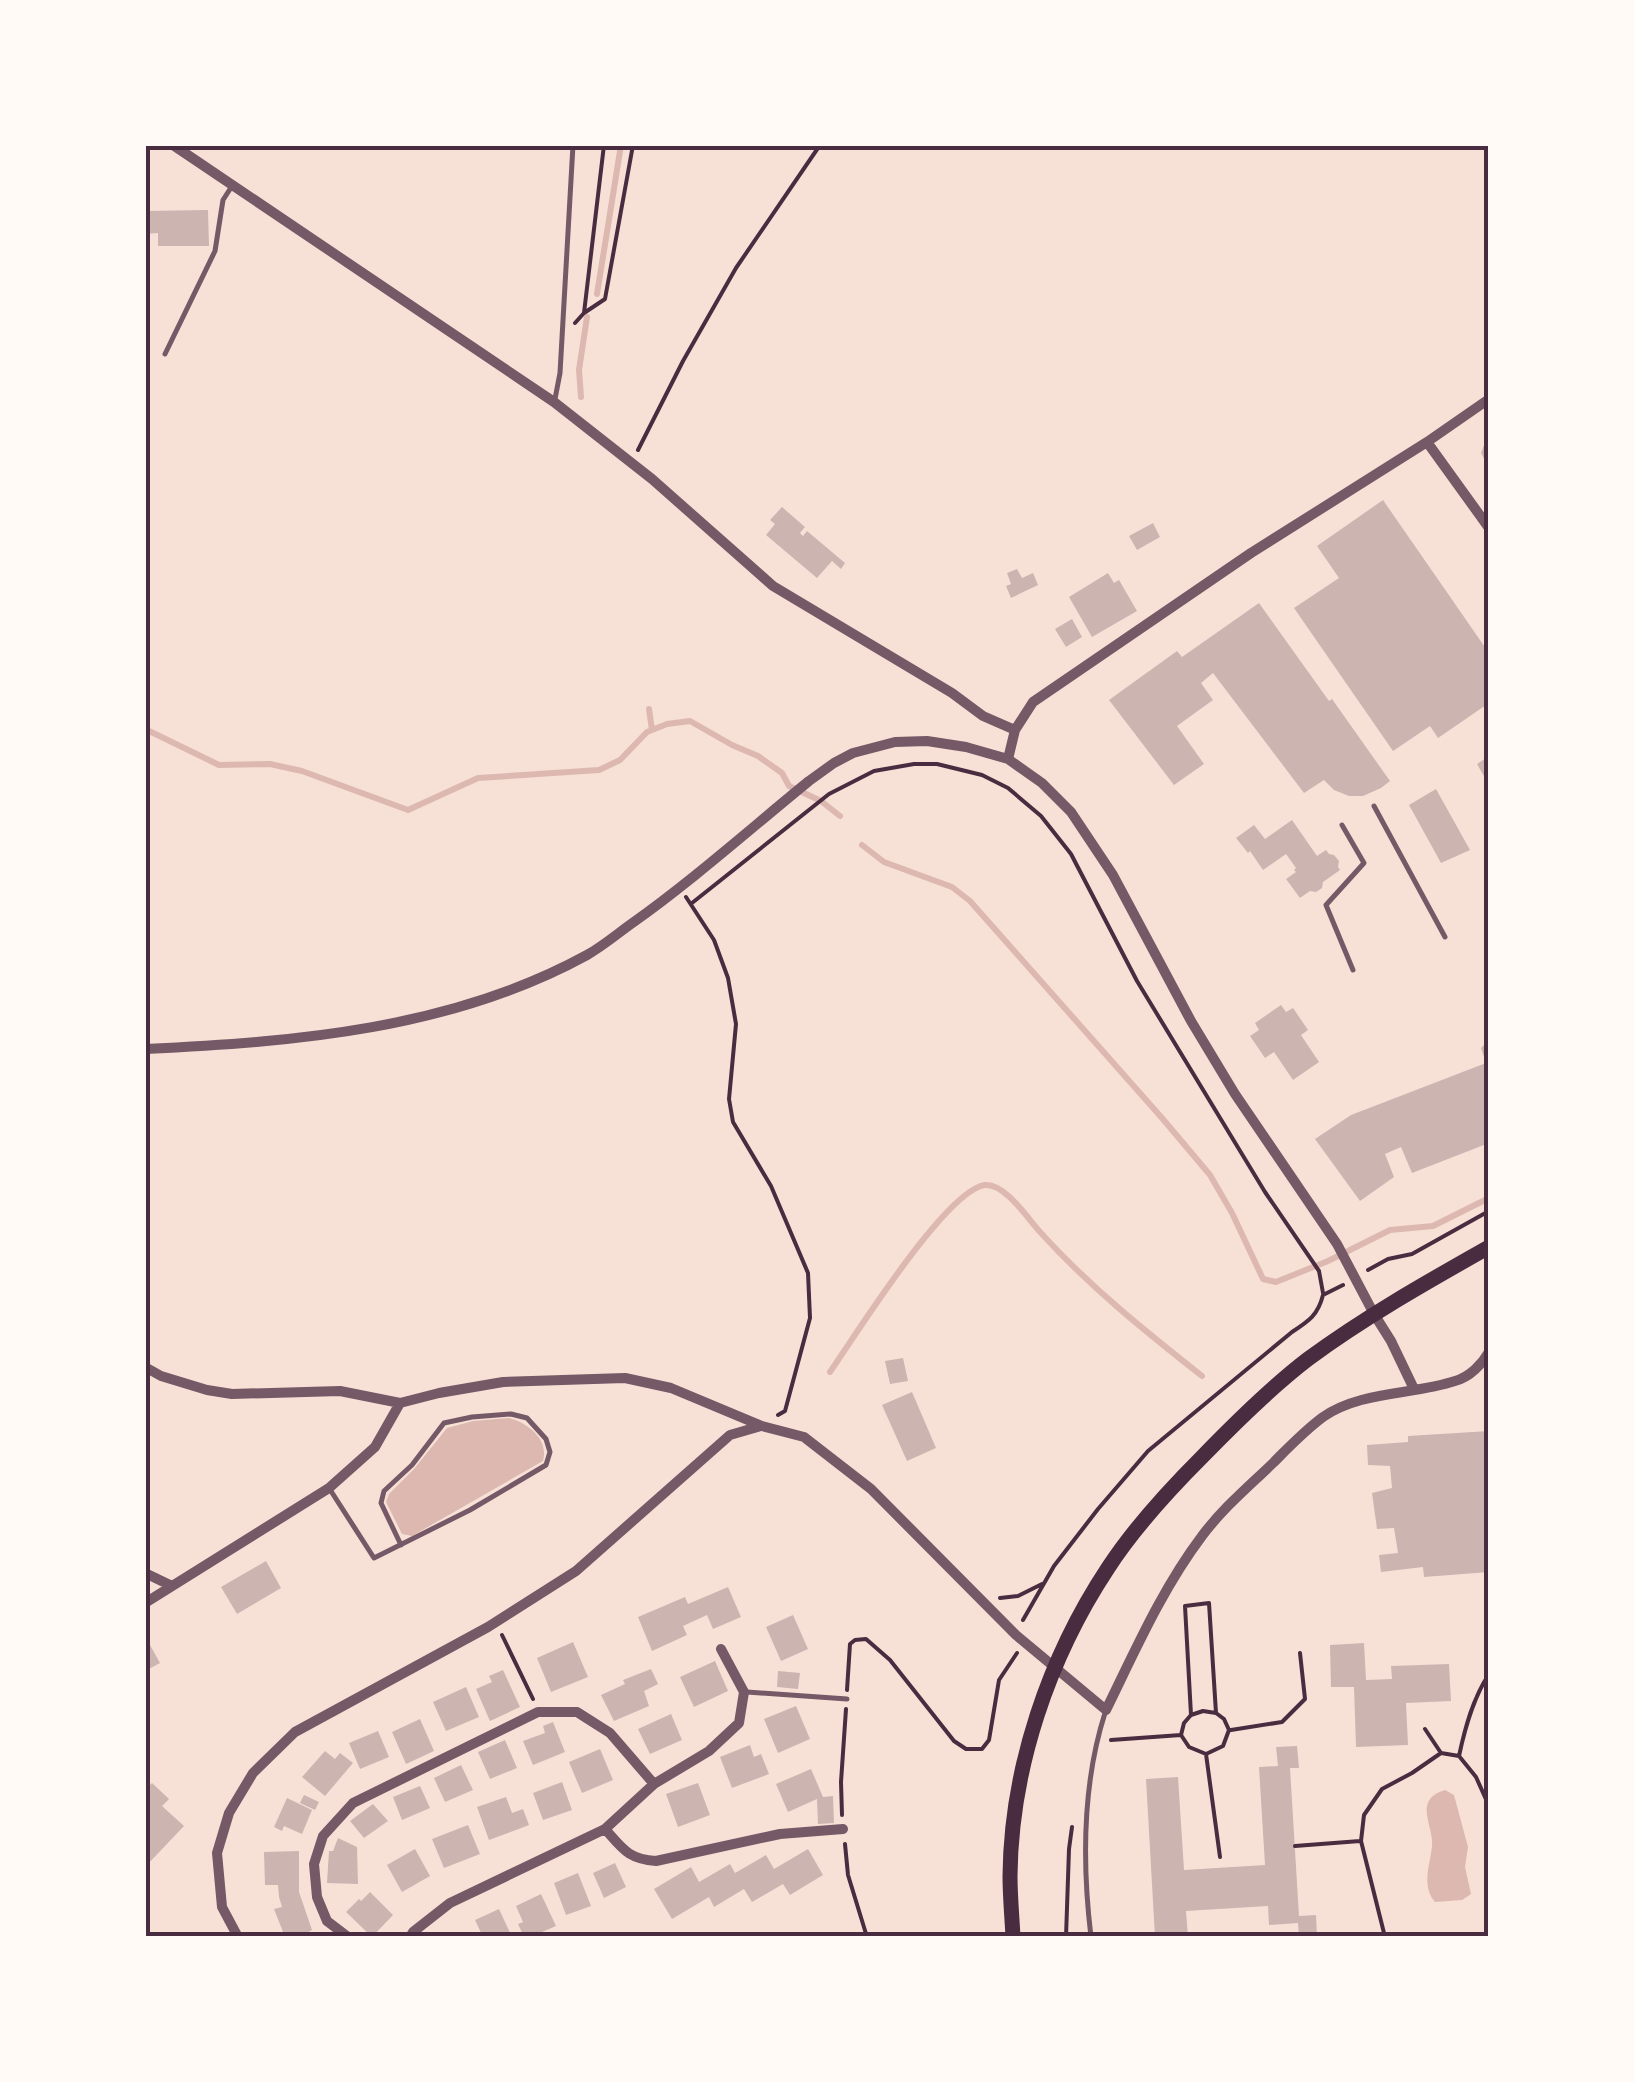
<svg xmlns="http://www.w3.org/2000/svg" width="1634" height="2082" font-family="Roboto,sans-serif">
<rect width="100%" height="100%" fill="#f7e1d7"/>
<path fill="#dcb8b0" d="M509 1418C528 1423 549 1439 543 1461L412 1536 402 1534 386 1502 389 1494 414 1469 447 1428 473 1421Z
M1445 1790 1454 1795 1468 1847 1465 1867 1471 1894 1462 1900 1435 1902C1421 1885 1430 1866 1432 1846 1434 1825 1412 1800 1445 1790Z"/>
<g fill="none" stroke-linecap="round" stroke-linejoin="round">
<path stroke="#dcb8b0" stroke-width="6" d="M597 294 621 145
M581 397 579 370 587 317
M649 709 652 730
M145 729 219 765 270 764 302 771 408 810 478 778 599 770 620 760 647 732 667 724 690 721 732 745 758 756 782 773 789 786 821 801 840 816
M862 845 884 862 952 887 970 901 1162 1118 1210 1175 1232 1213 1263 1279 1276 1282 1328 1261 1390 1230 1433 1226 1489 1198
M830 1372C855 1336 946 1190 985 1185 1005 1183 1028 1219 1041 1233 1090 1287 1145 1331 1202 1376"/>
</g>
<path fill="#ccb4b1" d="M208 210 209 246H158V233L145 234V211Z
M1489 432V468L1481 453Z
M1383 500 1489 653V703L1438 738 1430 726 1393 751 1294 608 1339 578 1317 546Z
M782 507 805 527 800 533 803 536 807 531 845 563 841 569 832 561 817 578 766 535 775 524 770 520Z
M1153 523 1160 537 1137 550 1129 536Z
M1017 569 1022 578 1033 573 1038 585 1011 598 1006 586 1011 584 1007 573Z
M1108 573 1114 583 1119 580 1137 611 1092 637 1069 597Z
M1259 603 1329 701 1332 699 1390 781 1381 788 1363 796H1349L1334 790 1324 780 1304 793 1213 673 1201 683 1213 700 1177 726 1204 764 1174 785 1109 700 1177 651 1182 657Z
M1072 619 1082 637 1066 647 1055 629Z
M1489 756V785L1477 764Z
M1436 789 1470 850 1441 863 1409 805Z
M1292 820 1317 856 1326 850 1329 854 1334 855 1339 861 1338 867 1340 870 1323 882 1322 888 1316 892 1310 891 1300 898 1286 879 1296 872 1294 870 1296 868 1286 854 1263 870 1250 851 1248 853 1236 838 1254 825 1265 839Z
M1281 1005 1286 1012 1293 1008 1308 1030 1301 1035 1319 1062 1293 1080 1274 1052 1265 1058 1250 1036 1259 1030 1255 1023Z
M1489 1040V1143L1412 1173 1401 1147 1385 1154 1394 1177 1360 1201 1315 1139 1351 1115 1486 1063 1481 1048Z
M903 1358 908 1381 890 1384 885 1361Z
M912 1392 936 1448 907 1461 882 1405Z
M1489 1431V1572L1424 1577 1423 1567 1381 1572 1379 1555 1398 1553 1394 1528 1377 1529 1372 1493 1392 1488 1390 1466 1368 1465 1367 1445 1408 1442V1436Z
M266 1561 281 1588 237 1614 221 1587Z
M728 1587 741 1617 713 1629 707 1615 683 1626 687 1635 652 1651 638 1617 685 1597 688 1604Z
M793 1615 808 1649 781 1661 766 1627Z
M145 1636 160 1663 145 1671Z
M573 1642 588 1677 551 1692 537 1658Z
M1364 1643 1366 1680 1392 1679 1391 1666 1449 1664 1451 1701 1406 1703 1408 1745 1356 1747 1354 1687H1331L1330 1645Z
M715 1661 728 1691 694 1707 680 1677Z
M651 1669 658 1684 644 1691 649 1706 614 1721 601 1695 625 1684 623 1680Z
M503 1670 520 1707 490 1721 476 1689 492 1682 489 1676Z
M778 1671 800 1673 798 1689 777 1687Z
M466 1687 479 1717 446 1731 433 1702Z
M796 1706 810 1739 778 1753 764 1719Z
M671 1714 682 1740 650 1754 638 1729Z
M420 1719 434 1751 406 1764 392 1732Z
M553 1722 565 1752 533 1765 523 1741 545 1733 543 1726Z
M378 1731 389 1757 360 1769 349 1743Z
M505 1740 517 1768 490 1779 478 1752Z
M750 1745 754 1757 761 1754 769 1774 732 1788 720 1757Z
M1297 1746 1299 1768H1290L1299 1916 1316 1915 1317 1937H1299L1298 1923 1269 1925 1268 1906 1186 1911 1188 1937H1155L1146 1779 1178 1777 1184 1870 1265 1865 1259 1767 1278 1766 1276 1747Z
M600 1749 613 1780 582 1793 569 1762Z
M325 1751 335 1759 340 1753 353 1763 325 1796 302 1777Z
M461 1765 473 1790 445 1802 434 1778Z
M811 1769 823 1797 833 1796 834 1823 818 1824 817 1799 788 1812 776 1784Z
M562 1782 572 1810 543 1820 533 1793Z
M152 1783 169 1799 162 1806 184 1826 145 1867V1790Z
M698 1783 710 1815 678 1827 666 1794Z
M420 1786 430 1808 402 1820 393 1797Z
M304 1795 319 1802 315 1810 300 1803Z
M506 1797 512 1813 523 1809 529 1825 489 1840 477 1807Z
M287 1798 312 1810 302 1834 284 1826 282 1831 274 1827Z
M373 1804 388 1821 364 1838 350 1821Z
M468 1825 480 1854 444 1868 432 1839Z
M338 1838 357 1847 358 1884 327 1883 329 1851H333Z
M415 1849 430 1876 402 1892 387 1865Z
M808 1849 823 1875 790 1895 783 1884 752 1902 744 1889 714 1907 709 1897 672 1919 654 1889 691 1867 699 1882 730 1864 735 1873 766 1855 774 1869Z
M299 1851V1892L312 1930 300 1937H285L274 1909 282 1907 279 1897 278 1885H265L264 1852Z
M615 1863 626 1887 604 1898 593 1873Z
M578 1873 591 1906 566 1915 554 1883Z
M370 1892 393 1915 372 1937 346 1912 359 1899 361 1901Z
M541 1894 556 1926 542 1932 545 1937H524L518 1924 523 1922 516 1906Z
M499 1909 512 1937H483L475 1920Z"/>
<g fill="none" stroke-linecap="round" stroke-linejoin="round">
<path stroke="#4a2c40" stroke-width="4" d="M584 313 604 145
M575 323 584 313 605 299 633 145
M638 450 683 361 736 268 820 145
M686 897 714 940 728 978 736 1024 729 1099 733 1122 771 1186 808 1273 810 1318 785 1411 778 1415
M692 903 829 794 874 771 914 764H937L982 775 1008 788 1041 816 1071 854 1137 981 1265 1192 1319 1271 1323 1293
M1368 1270 1388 1259 1412 1254 1489 1211
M1000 1598 1018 1596 1042 1584
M1023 1620 1054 1566 1098 1509 1148 1451 1292 1332C1309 1321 1318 1315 1323 1295L1343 1285
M502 1635 533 1699
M847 1690 850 1644 855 1640 866 1639 890 1660 954 1741 966 1749H982L989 1740 999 1680 1017 1653
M1191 1715 1184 1723 1181 1735 1189 1747 1206 1754 1220 1857
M1425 1729 1441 1753
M1231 1730 1282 1722 1305 1699 1300 1653
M1111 1740 1181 1735
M1206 1754 1223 1746 1229 1730 1224 1719 1216 1713 1209 1603 1185 1606 1191 1715 1203 1711 1216 1713
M1459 1756C1465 1728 1473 1698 1489 1674
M842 1815 841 1782 846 1709
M845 1844 848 1875 867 1937
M1295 1846 1360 1841
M1066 1937 1069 1849 1072 1827
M1385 1937 1361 1841 1364 1815 1382 1789 1412 1773 1441 1753 1459 1756 1476 1777 1489 1806
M1489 1937V1936"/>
<path stroke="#755966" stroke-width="5" d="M165 354 215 251 223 200 232 186
M555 399 560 373 573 145
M1374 806 1445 937
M1342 825 1364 863 1326 905 1353 970
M329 1488 374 1558 470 1510 546 1465 550 1452 546 1439 527 1418 511 1414 472 1417 444 1423 412 1465 384 1491 381 1503 401 1545
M747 1692 847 1699
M1091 1937C1082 1862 1082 1785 1105 1713"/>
<path stroke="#755966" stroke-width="10" d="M173 145 554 402 652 479 773 586 952 693 983 716 1015 730
M1427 442 1489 528
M1008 759 1015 730 1033 702 1251 553 1427 442 1489 399
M145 1049C296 1042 452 1029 587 955 603 946 617 934 631 924 693 880 750 829 809 781L834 763 853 753 895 742 927 741 966 747 1008 759 1042 783 1071 812 1113 875 1191 1021 1235 1094 1337 1244 1374 1314 1391 1341 1414 1389
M145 1367 161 1376 207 1390 232 1394 340 1391 400 1403 439 1393 503 1382 625 1378 671 1388 762 1426 804 1437 871 1489 1016 1635 1106 1710C1135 1651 1162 1589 1202 1536 1222 1509 1248 1487 1272 1464 1288 1448 1304 1431 1323 1417 1360 1391 1413 1395 1455 1381 1470 1377 1482 1364 1489 1352
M145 1573 172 1586
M145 1603 329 1488 375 1447 400 1403
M605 1829C623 1849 628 1859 656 1861L780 1834 843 1829
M238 1937 222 1907 217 1853 229 1813 253 1773 295 1732 488 1627 576 1571 730 1435 761 1426
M348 1937 327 1921 317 1897 314 1864 323 1836 353 1803 538 1712H577L610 1733 654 1784
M410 1937 413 1932 450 1903 605 1829 654 1784 709 1751 739 1723 744 1692 721 1649"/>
<path stroke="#4a2c40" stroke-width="15" d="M1013 1937C1012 1917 1010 1896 1010 1876 1011 1768 1049 1657 1108 1568 1134 1528 1168 1491 1202 1457 1235 1423 1270 1388 1308 1359 1365 1317 1427 1282 1489 1247"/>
</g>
<rect width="1634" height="2082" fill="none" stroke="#fffaf5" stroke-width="295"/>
<rect x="148" y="148" width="1338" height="1786" fill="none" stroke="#4a2c40" stroke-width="4"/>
</svg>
